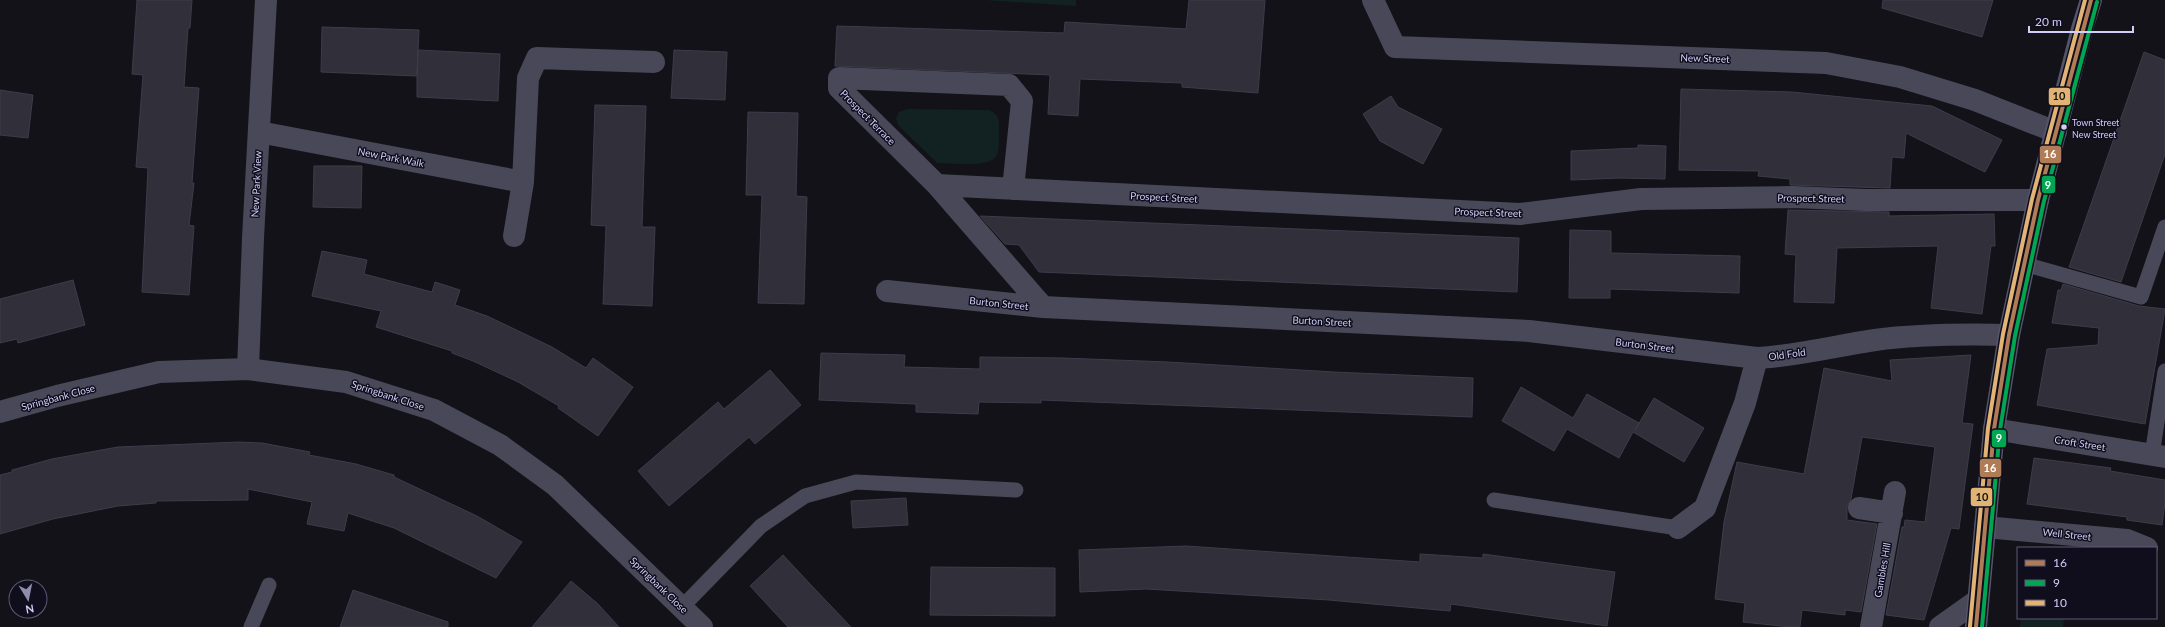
<svg xmlns="http://www.w3.org/2000/svg" width="2165" height="627" font-family="Lato,sans-serif">
<rect width="100%" height="100%" fill="#121218"/>
<path fill="#122222" d="M984 0H1076V6Z
M908 109 989 110C999 114 999 119 999 130 998 137 1000 149 997 155 990 169 951 163 937 163L898 125 896 118 899 112Z
M2021 618H2064L2063 627H2020Z"/>
<path fill="#302f3a" stroke="#3e3c4b" d="M137 0H192L190 28H188L184 87 199 88 192 183H194L189 225 194 226 189 295 142 292 148 168 136 167 143 75 132 74Z
M1189 0H1265L1258 93 1182 87V83L1080 79 1078 116 1048 114 1050 75 835 66 837 26 1064 33 1065 22 1186 29Z
M1883 0H1993L1982 37 1882 8Z
M322 27 419 30 417 75 418 50 500 54 498 101 417 97V76L321 72Z
M674 50 727 52 725 100 671 98Z
M2144 52 2165 60V154L2121 282 2069 267Z
M1681 89 1792 92 1932 106 2002 140 1985 172 1906 133 1904 158 1892 157 1890 188 1790 185V179L1758 176 1759 171 1679 170Z
M0 90 33 95 28 138 0 135Z
M1391 96 1398 107 1442 129 1423 164 1380 141 1363 114Z
M595 105 646 106 642 227H655L652 306 603 304 606 226 591 225Z
M748 112 798 113 796 196 807 197 804 304 758 303 762 195H746Z
M1638 145 1666 146 1665 179 1620 178 1571 180V151L1638 148Z
M314 166H362L361 208 313 207Z
M1788 210 1889 212V216L1994 214 1995 246H1991L1982 314 1931 308 1938 246 1837 248 1834 303 1794 302 1796 255 1785 254Z
M980 216 1519 238 1517 292 1039 272 1019 245 1005 244Z
M1570 230 1611 231V253L1740 256 1739 293 1610 289V298H1569Z
M322 251 367 260 364 274 432 292 435 282 460 290 455 305 487 316 552 347 586 368 593 358 633 387 598 436 558 408 559 406 518 382 473 361 452 353V351L376 327 381 311 312 296Z
M73 280 85 325 18 343 17 339 0 343V299Z
M2063 284 2139 306 2165 309 2145 424 2037 405 2047 349 2098 345 2099 328 2052 323 2058 290H2061Z
M821 353 905 355 904 367 980 369V357L1063 358 1168 362 1334 372 1473 378 1472 417 1041 400V403L979 402 978 414 916 412V404L819 400Z
M1971 355 1962 423 1973 424 1959 529 1951 528 1924 620 1886 615 1902 527H1904L1905 520 1925 522 1935 447 1862 437 1851 499 1847 507V520L1877 524 1861 612 1845 610V615L1802 610 1800 627H1790L1743 622 1745 603 1715 599 1724 522 1737 462 1804 474 1824 368 1892 381 1890 360Z
M770 370 801 405 755 444 749 437 669 506 638 471 718 402 724 409Z
M1521 387 1573 418 1587 394 1639 423 1635 430 1654 398 1704 428 1684 462 1633 432 1619 458 1567 429 1554 451 1502 421Z
M239 442 262 443 310 452 309 455 356 464 394 475V477L477 516 522 542 496 578 394 528 348 513 344 531 307 524 312 502 248 489V500L156 501V503L118 506 53 519 0 534V475L12 472V470L52 459 118 447Z
M2034 458 2111 468 2110 471 2165 480V503L2162 525 2127 520V517L2027 504Z
M906 498 908 525 853 528 851 501Z
M1186 546 1420 562V554L1483 558V554L1615 572 1607 626 1451 604 1450 611 1329 600 1146 589 1080 592 1079 550Z
M783 555 811 585 851 627H788L750 586Z
M931 567 1055 568V616L930 615Z
M571 581 598 604 619 627H532Z
M353 590 448 622V627H340Z"/>
<g fill="none" stroke-linecap="round" stroke-linejoin="round">
<path stroke="#484858" stroke-width="15" d="M2024 264 2141 297 2165 227
M2152 455 2165 371
M1494 500 1678 528
M683 606 761 526 805 496 856 482 1016 490
M251 627 269 585"/>
<path stroke="#484858" stroke-width="22" d="M1373 0 1395 47 1826 63 1900 77 1975 100 2056 132
M259 132 523 182
M937 185 1520 214 1641 199 1793 197 1866 200H2038
M1013 189 1022 101 1009 85 839 78V88L937 185 1043 307
M514 236 523 182 528 78 537 58 654 62
M887 291 1043 307 1529 331 1757 358
M248 369 253 238 266 0
M0 412 57 396 159 372 248 369 346 382 434 410 500 445 555 485 702 627
M1994 429 2165 457
M1859 508 1892 513
M1985 527 2127 540 2147 548
M1678 528 1705 508 1745 403 1757 358C1796 356 1835 346 1875 340 1920 334 1964 334 2009 335
M1871 627 1895 492
M1940 627 1978 600"/>
<path stroke="#54556a" stroke-width="22" d="M1976 627 1994 429 2009 335 2038 200 2082 29 2091 0"/>
<defs>
<path id="bus-1" d="M1976 627 1994 429 2009 335 2038 200 2091 0"/>
<path id="bus-2" d="M1982 627 2000 430 2015 336 2044 201 2097 2"/>
<path id="bus-3" d="M1970 626 1988 428 2003 334 2032 199 2085 0"/>
</defs>
<use href="#bus-1" stroke="#100e1c" stroke-width="7"/>
<use href="#bus-2" stroke="#100e1c" stroke-width="7"/>
<use href="#bus-3" stroke="#100e1c" stroke-width="7"/>
<use href="#bus-1" stroke="#b07c57" stroke-width="4"/>
<use href="#bus-2" stroke="#00a651" stroke-width="4"/>
<use href="#bus-3" stroke="#e1b475" stroke-width="4"/>
</g>
<circle fill="#d1cff9" stroke="#100e1c" stroke-width="1.5" cx="2064" cy="127" r="3.5"/>
<g text-anchor="middle" dominant-baseline="central" stroke-width="3" stroke-linejoin="round" paint-order="stroke">
<g font-size="9" fill="#d1cff9" stroke="#100e1c" text-anchor="start">
<text x="2072" y="122">Town Street<tspan x="2072" dy="12">New Street</tspan></text>
</g>
<g font-size="10" fill="#d1cff9" stroke="#100e1c">
<text transform="translate(1705 58) rotate(2)">New Street</text>
<text transform="translate(868 117) rotate(45)">Prospect Terrace</text>
<text transform="translate(391 157) rotate(11)">New Park Walk</text>
<text transform="translate(256 184) rotate(-87)">New Park View</text>
<text transform="translate(1164 197) rotate(3)">Prospect Street</text>
<text transform="translate(1811 198) rotate(1)">Prospect Street</text>
<text transform="translate(1488 212) rotate(2)">Prospect Street</text>
<text transform="translate(999 303) rotate(6)">Burton Street</text>
<text transform="translate(1322 321) rotate(3)">Burton Street</text>
<text transform="translate(1645 345) rotate(7)">Burton Street</text>
<text transform="translate(1787 354) rotate(-8)">Old Fold</text>
<text transform="translate(388 395) rotate(18)">Springbank Close</text>
<text transform="translate(58 397) rotate(-15)">Springbank Close</text>
<text transform="translate(2080 443) rotate(9)">Croft Street</text>
<text transform="translate(2067 534) rotate(6)">Well Street</text>
<text transform="translate(1882 570) rotate(-80)">Gambles Hill</text>
<text transform="translate(659 585) rotate(44)">Springbank Close</text>
</g>
</g>
<g stroke="#100e1c" stroke-width="1.5">
<rect x="2048" y="87" width="23" height="19" rx="4" fill="#e1b475"/>
<rect x="2039" y="145" width="23" height="19" rx="4" fill="#b07c57"/>
<rect x="2041" y="175" width="15" height="19" rx="4" fill="#00a651"/>
<rect x="1991" y="429" width="16" height="19" rx="4" fill="#00a651"/>
<rect x="1979" y="458" width="23" height="20" rx="4" fill="#b07c57"/>
<rect x="1970" y="487" width="23" height="20" rx="4" fill="#e1b475"/>
</g>
<g font-size="11" text-anchor="middle" font-weight="bold" fill="#fff">
<text x="2050" y="158">16</text>
<text x="2048" y="189">9</text>
<text x="1999" y="442">9</text>
<text x="1990" y="472">16</text>
</g>
<g font-size="11" text-anchor="middle" font-weight="bold" fill="#111">
<text x="2059" y="100">10</text>
<text x="1982" y="501">10</text>
</g>
<rect x="2017" y="547" width="140" height="72" fill="#100e1c" stroke="#5d5b74"/>
<rect x="2025" y="560" width="20" height="6" fill="#b07c57" stroke="#5d5b74"/>
<text x="2053" y="567" font-size="12" fill="#d1cff9">16</text>
<rect x="2025" y="580" width="20" height="6" fill="#00a651" stroke="#5d5b74"/>
<text x="2053" y="587" font-size="12" fill="#d1cff9">9</text>
<rect x="2025" y="600" width="20" height="6" fill="#e1b475" stroke="#5d5b74"/>
<text x="2053" y="607" font-size="12" fill="#d1cff9">10</text>
<g transform="translate(28 599) rotate(170)"><circle r="19" fill="#100e1c" stroke="#5d5b74"/>
<path d="M0-3L7 15L0 10L-7 15Z" fill="#8e8daa"/>
<text y="-6" font-size="11" font-weight="bold" text-anchor="middle" fill="#d1cff9">N</text>
</g>
<path d="M2029 26v6h104v-6" fill="none" stroke="#d1cff9" stroke-width="2"/>
<text x="2035" y="26" font-size="12" fill="#d1cff9" stroke="#100e1c" stroke-width="3" paint-order="stroke">20 m</text>
</svg>
